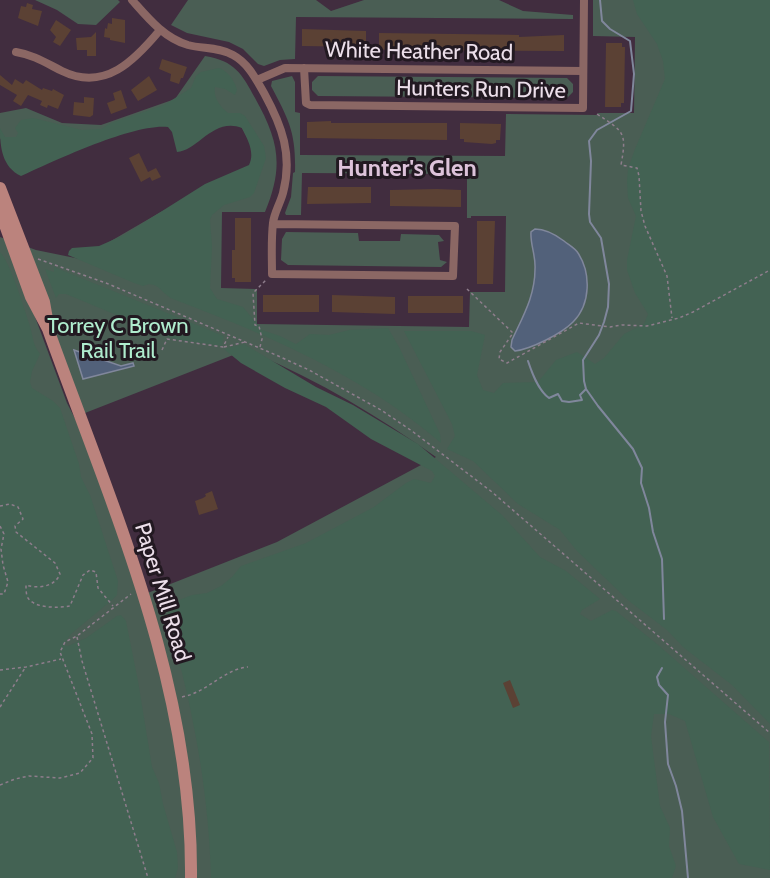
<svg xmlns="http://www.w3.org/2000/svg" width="770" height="878" font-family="Cabin,sans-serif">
<rect width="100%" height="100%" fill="#412d3f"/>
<path fill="#4a5e54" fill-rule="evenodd" d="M35 0H118L120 2 96 25 78 24 57 10Z
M188 0H316L331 11 364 0H499L523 11 573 15V19L296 17 295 59 280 60 264 66 258 64 243 49 229 42 187 33 171 25Z
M593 0H770V878H0V237L36 250 80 259 159 213 260 162 237 119 137 121 24 174 0 138V113L26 108 62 123 101 125 175 99 205 56C235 61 242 74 255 98 279 141 284 166 265 212H222L221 288 257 289V324L469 327 470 292H505L506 216H471V218H467V174L302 173 301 215H286L285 213 291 197 293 173 295 172C296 133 289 120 271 86L272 81 292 76 295 82V112L300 113V155L505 156 506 114 597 115 598 113H634L635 37 593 36ZM31 306 85 413 246 350C315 378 376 415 436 457L277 542 140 596 83 434 67 403Z
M318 76 567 78 573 84V92L567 98 318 96 312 90V82Z
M286 232 358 233 359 241H400L401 234 439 235 444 241 438 242 440 260 447 262 441 267 288 265 281 260 282 239Z"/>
<path fill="#436253" d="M633 0H770V724L732 685 683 647 667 630 629 601 577 551 560 530 518 504 473 461 447 449 455 436 452 424 404 331H471L485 335 477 375 483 390 494 393 503 383 538 382 556 360 577 352 595 364 604 358 624 334 644 324 648 314 635 293 627 270V260L636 216 628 198 627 181 628 169 635 149 665 79 663 61 657 44 637 14Z
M219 68C228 71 235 81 237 90L235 95 225 89 215 87C213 97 220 107 228 113H240L245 116 264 146 266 158 254 193 250 197 224 205 212 215 210 220 212 247 210 288 217 299 243 307 262 330 280 336 296 344 310 334 329 335 349 330 388 328 399 347 440 434 441 443C364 376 268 335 173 299 162 295 158 279 143 286L134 283 68 255 69 251 72 248 99 246 124 235 205 184 249 165C255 153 248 140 242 128 213 117 198 151 177 152L172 132 168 127C134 123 54 161 21 176 2 167 0 147 0 128L5 137H16L18 133 15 128 21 120 33 118 82 130 101 129 111 123 164 105 191 88 196 76 201 72Z
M0 252C10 262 24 307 29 323 33 335 32 344 40 354L32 371 30 382 32 388 53 401 60 408 79 464 81 477 90 495 118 581 117 595 112 600 71 634 63 645 68 646 86 638 117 616 121 615 126 621 138 681 152 767 159 783 163 804 177 852 178 868 175 878H0Z
M54 267 224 336 222 346 174 339 66 294H59L56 298 45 269 54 272Z
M244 344 316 387 353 405 418 444 502 515 540 557 566 571 600 599 582 610 580 614 591 621 612 610 616 611 657 644 769 742 770 870 739 864 713 817 685 721 669 714H654L651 736 660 806 670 828 669 846 676 866 672 878H211C209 794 193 706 169 625L168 608 174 602 192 595 207 593 221 586 232 577 241 566 306 543 374 507 406 483 414 479 431 483 435 476 432 471 371 439 326 407 285 388 241 363 224 349Z"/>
<path fill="#52617a" stroke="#80879c" stroke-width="1.5" d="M535 229C545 229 556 235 564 241 569 245 575 248 578 253 591 273 591 304 573 322 561 334 531 349 515 351L511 347 512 340C523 316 535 296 535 269 536 256 530 244 531 232Z
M74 350 121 366 133 363 134 366 83 379Z"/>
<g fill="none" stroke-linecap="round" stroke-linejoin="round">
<path stroke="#80879c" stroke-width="2" d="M600 0 602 21 610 29 630 41 634 74 631 111 597 130 589 141 591 161 589 214 590 222 601 238 609 284 608 307 604 322 599 335 583 360 584 381 586 389 598 406 633 449 642 468 641 483 649 508 653 532 662 559 664 619
M528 361C532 373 538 390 549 398L558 394 562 401 569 402 582 400 580 395 586 389
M662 668 657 677 659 685 668 695 665 722 668 764 676 786 682 811 688 878"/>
</g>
<path fill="#5b4134" d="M27 3 33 5 32 9 42 11 38 26 18 18 21 6 26 7Z
M112 18 125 20V43L110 40V38L104 37 105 28 107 29 108 23 112 24Z
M56 20 71 30 60 46 53 42 56 37 50 30Z
M302 29 366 31V47L302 46Z
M96 32V56H87V50H77L76 38 91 37Z
M379 33 519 35V37L564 35V51L387 50 379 49Z
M606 43H622V47H625L624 103H621V107H605Z
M162 59 187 67 183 78H181L179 84 170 81 171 74 159 69Z
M0 75 12 85 15 79 23 84 26 80 42 90 43 88 52 91 53 89 64 95 58 109 48 105 47 108 40 105 42 101 28 95 21 106 13 101 17 95 0 85Z
M149 76 157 90 138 101 131 90Z
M121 90 127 108 111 114 107 103 115 100 113 93Z
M84 97 94 98 93 115 90 117 73 115 74 102 84 103Z
M331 121V123H447V140L307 138V122Z
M460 123 501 124 500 140H496V143L492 144 464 142V139H460Z
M139 153 148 172 156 168 161 177 152 181 150 177 141 182 129 158Z
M308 187H371V203L307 204Z
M437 189 461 190V207L390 206V190Z
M235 218H251V282H235V278H232V250H235Z
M477 221H495L493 284H477Z
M263 295H319V312H263Z
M332 295 395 297V314L332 312Z
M408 296H463V313H408Z
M212 491 218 509 199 515 195 501 203 498 206 496 205 494Z
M510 680 520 705 513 708 503 683Z"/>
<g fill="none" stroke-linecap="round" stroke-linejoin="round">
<path stroke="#8e7d8c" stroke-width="1.5" stroke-dasharray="3 3" stroke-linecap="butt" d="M597 114C624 132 627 132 621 165L637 168 639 176 641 211 645 226 667 276 672 318
M38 259 106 283 276 355 309 370 381 410 412 431 492 492 770 733
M467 289 513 333 500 352 499 359 507 363 579 323 610 327 622 325 647 326 679 318 693 312 770 270
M224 347 245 342
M260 347 262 339 259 326 255 325 253 293 266 280
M162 350 167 339 223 347 228 337
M0 506 10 504 18 507 23 519 15 526 16 532 55 563 60 574C55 587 37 589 26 585 26 589 26 592 27 596 32 609 59 608 70 606L83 575 90 570 96 572 98 588 113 606
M0 526 4 534 1 549 3 565 8 582 4 594H0
M77 637 82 661 148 878
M0 670 26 667 61 659
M182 697C208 692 224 669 248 667
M0 707 25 668
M0 785 15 779 29 776 60 778 80 773 93 758 92 734 60 652 65 642 77 636 131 594"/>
<path stroke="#8b6764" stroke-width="8" d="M132 0C148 18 164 38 188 45 203 49 219 47 233 55 248 63 256 79 264 93 282 126 293 155 283 193 280 204 274 213 273 223 271 240 272 257 272 274L453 276 455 226 273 224
M16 52C34 55 46 63 62 71 105 92 135 60 160 30
M304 68 306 103 310 105 583 108 584 0
M257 80 285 68 583 71"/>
<path stroke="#bb837d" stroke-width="12" d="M0 188 44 302 47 319
M0 211 31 297 48 329C112 507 193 685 191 878"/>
</g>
<g text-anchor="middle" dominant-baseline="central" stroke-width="6" stroke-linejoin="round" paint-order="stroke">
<g font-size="22" fill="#ecdfea" stroke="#221921">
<text transform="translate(419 51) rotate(1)">White Heather Road</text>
<text transform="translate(481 89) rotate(1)">Hunters Run Drive</text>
<text transform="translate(163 592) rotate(73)">Paper Mill Road</text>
</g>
<g font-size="22" fill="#afecce" stroke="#221921">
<text x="118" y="325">Torrey C Brown<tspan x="118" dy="25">Rail Trail</tspan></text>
</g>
<g font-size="24" font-weight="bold" fill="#ddc3da" stroke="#221921">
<text x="407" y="167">Hunter's Glen</text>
</g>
</g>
</svg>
